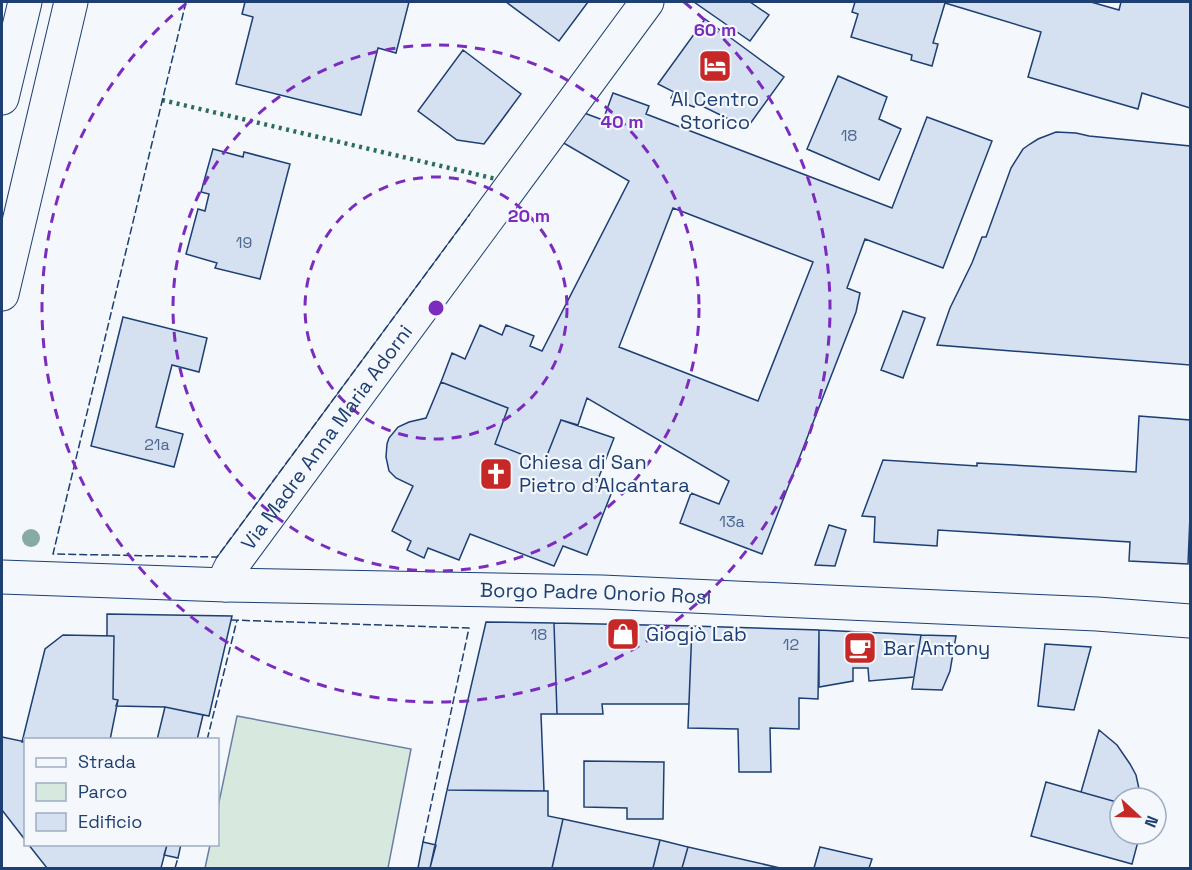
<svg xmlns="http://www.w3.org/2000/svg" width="1192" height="870" font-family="'Space Grotesk',sans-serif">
<rect width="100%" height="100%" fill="#f4f7fb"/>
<path fill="#d7e8df" stroke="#687fa3" stroke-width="1.5" d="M237 716 411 749 388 868H205L210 845 218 844V807Z"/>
<path fill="#d5e0f0" stroke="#1d3f73" stroke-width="1.5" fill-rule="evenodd" d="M245 2H409L396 53 378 48 361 115 236 84 253 17 242 14Z
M506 2H588L559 41Z
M694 2H750L769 15 750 41Z
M855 2H1091L1119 10 1121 2H1190V108L1142 93 1138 109 1028 77 1041 32 945 3 933 43 938 44 932 66 911 60 912 55 851 37 858 14 852 12Z
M705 19 784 77 747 128 696 103 694 107 671 98 674 92 658 84Z
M463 50 521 94 484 144 457 140 418 111Z
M838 76 887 97 879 119 901 129 879 180 807 149Z
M613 93 649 106 646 114 892 208 927 117 992 141 943 268 865 239 847 288 860 293 856 312 762 554 680 523 691 493 719 504 729 481 587 398 578 425 561 420 544 463 495 444 508 408 441 382 452 353 465 359 480 325 502 335 506 325 534 336 530 346 542 351 629 181 555 138 576 110 603 120ZM673 208 813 262 758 401 619 347Z
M1056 132 1076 133 1089 136 1190 146V365L937 345 950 308 972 263 982 237H986L1011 168 1023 149 1030 144 1038 139Z
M213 149 243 157 244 152 290 164 260 279 215 268 217 263 186 254 198 209 205 211 209 194 201 192Z
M903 311 925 318 903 378 881 370Z
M123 317 207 338 199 372 172 365 156 427 183 434 174 467 91 446Z
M441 382 508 408 495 444 544 463 561 420 614 438 597 482 613 489 587 555 563 546 554 566 470 534 459 560 428 548 424 558 407 550 411 541 392 531 413 486 396 478 389 471 386 457 387 444 389 438 398 427 409 422 426 418Z
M1139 416 1190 420V516L1188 564 1129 561 1130 542 938 530 937 546 874 542 875 517 862 516 883 460 977 466V463L1136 472Z
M829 525 846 530 835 566 815 565Z
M107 614 232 616 209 716 165 707 116 706 118 700 113 699 114 636H107Z
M486 622 554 623 557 714H541L544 791 447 790Z
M554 623 692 626 689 704H602L603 714H557Z
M692 626 819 630 818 699 799 698V729L770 728 771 772H739L738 729 688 728Z
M819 630 921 635 914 677 869 681 868 668H853V681L819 687Z
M63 635 114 636 113 699 118 700 110 740H26V742H22L45 649Z
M921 635 956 636 950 671 942 690 912 689Z
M1045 644 1091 647 1074 710 1038 706Z
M165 707 203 715 197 740H157Z
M1099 730 1117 745 1130 764 1136 775 1141 798H1120V803L1081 792Z
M2 737 26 742V841L2 810Z
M584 761 664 762 663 819H627V808L584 807Z
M1046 782 1120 803V834H1140L1132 864 1031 836Z
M447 790 548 791V816L563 819 552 868H430Z
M563 819 660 840 653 868H552Z
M660 840 688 847 682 868H653Z
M423 842 436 845 430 868H418Z
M28 844H165L167 845 161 868H47Z
M165 844H181L178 858 164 855 167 845Z
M688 847 780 868H682Z
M820 847 872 859 869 868H814Z"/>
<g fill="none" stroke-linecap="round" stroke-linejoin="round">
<defs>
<g id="minor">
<path id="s1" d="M2 577 226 585 602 592 1097 614 1190 621"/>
<path id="s2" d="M226 585 228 573 231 567 647 2"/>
</g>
<path id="major" d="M2 98 25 2
M2 294 71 2"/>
</defs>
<use href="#minor" stroke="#1d3f73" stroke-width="35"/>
<use href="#major" stroke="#1d3f73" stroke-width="35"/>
<use href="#minor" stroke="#f4f7fb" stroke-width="33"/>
<use href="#major" stroke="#f4f7fb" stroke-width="33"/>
<path stroke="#2c6c60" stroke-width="4.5" stroke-dasharray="3 4.5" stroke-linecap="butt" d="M162 100 496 179"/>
<path stroke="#1d3f73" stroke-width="1.5" stroke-dasharray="8 3" stroke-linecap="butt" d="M186 2 53 554 217 557 470 214
M231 620 469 628 423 842
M207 740 237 620
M175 868 178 858"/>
</g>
<circle fill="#86aba6" cx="31" cy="538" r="9"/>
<g fill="none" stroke="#7b2cbf" stroke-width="3" stroke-dasharray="10 8">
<circle cx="436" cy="308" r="131"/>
<circle cx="436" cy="308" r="263"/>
<path d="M684 2A394 394 0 1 1 188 2"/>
</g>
<defs>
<symbol id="hotel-square" viewBox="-11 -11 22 22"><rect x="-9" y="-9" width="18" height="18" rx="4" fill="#c62828" stroke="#f4f7fb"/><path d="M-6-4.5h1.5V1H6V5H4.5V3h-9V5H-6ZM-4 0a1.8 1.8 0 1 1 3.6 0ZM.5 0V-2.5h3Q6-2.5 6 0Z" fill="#fff"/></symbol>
<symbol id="church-square" viewBox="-11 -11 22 22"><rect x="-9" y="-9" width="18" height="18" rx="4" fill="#c62828" stroke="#f4f7fb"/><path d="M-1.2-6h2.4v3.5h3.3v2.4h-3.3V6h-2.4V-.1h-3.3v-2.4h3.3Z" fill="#fff"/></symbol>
<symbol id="shop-square" viewBox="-11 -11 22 22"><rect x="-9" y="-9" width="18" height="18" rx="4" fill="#c62828" stroke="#f4f7fb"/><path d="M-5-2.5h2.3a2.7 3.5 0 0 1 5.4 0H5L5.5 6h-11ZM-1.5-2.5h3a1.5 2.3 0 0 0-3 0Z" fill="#fff"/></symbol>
<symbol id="cafe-square" viewBox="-11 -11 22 22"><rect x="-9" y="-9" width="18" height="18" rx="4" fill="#c62828" stroke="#f4f7fb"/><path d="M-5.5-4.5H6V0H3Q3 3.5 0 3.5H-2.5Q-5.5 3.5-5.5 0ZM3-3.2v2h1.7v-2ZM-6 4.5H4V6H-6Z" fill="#fff"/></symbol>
</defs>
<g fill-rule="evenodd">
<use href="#hotel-square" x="696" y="47" width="38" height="38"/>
<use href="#church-square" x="477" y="455" width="38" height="38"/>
<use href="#shop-square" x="604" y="615" width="38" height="38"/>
<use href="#cafe-square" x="841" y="629" width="38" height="38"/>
</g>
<g text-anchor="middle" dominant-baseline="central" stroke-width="4.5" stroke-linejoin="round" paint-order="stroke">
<g font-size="16" fill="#4b6792">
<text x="849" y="135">18</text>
<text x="244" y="242">19</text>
<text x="157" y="444">21a</text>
<text x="732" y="521">13a</text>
<text x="539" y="634">18</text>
<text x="791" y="644">12</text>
</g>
<g font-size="20" fill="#1d3f73" stroke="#f4f7fb" text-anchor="start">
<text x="715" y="99" text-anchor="middle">Al Centro<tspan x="715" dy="23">Storico</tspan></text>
<text x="519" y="462">Chiesa di San<tspan x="519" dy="23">Pietro d'Alcantara</tspan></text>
<text x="646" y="634">Giogiò Lab</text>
<text x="883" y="648">Bar Antony</text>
</g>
<g font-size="20" fill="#1d3f73" stroke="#f4f7fb">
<text stroke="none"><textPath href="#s2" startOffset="180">Via Madre Anna Maria Adorni</textPath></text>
<text stroke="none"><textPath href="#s1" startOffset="594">Borgo Padre Onorio Rosi</textPath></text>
</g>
</g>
<circle cx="436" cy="308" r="9" fill="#7b2cbf" stroke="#f4f7fb" stroke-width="3"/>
<g font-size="18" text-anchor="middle" font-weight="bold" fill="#7b2cbf" stroke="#f4f7fb" stroke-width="4.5" stroke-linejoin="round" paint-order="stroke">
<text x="715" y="36">60 m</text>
<text x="622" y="128">40 m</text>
<text x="529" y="222">20 m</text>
</g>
<rect width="1192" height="870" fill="none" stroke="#1d3f73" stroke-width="6"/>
<rect x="24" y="738" width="195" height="108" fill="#f4f7fb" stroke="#9eadc5" stroke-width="1.5"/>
<rect x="36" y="758" width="30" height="9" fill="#f4f7fb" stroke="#9eadc5" stroke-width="1.5"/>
<text x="78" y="768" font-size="18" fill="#1d3f73">Strada</text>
<rect x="36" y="783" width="30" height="18" fill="#d7e8df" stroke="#9eadc5" stroke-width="1.5"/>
<text x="78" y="798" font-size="18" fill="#1d3f73">Parco</text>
<rect x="36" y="813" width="30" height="18" fill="#d5e0f0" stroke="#9eadc5" stroke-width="1.5"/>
<text x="78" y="828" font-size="18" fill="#1d3f73">Edificio</text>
<g transform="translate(1138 816) rotate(112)"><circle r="28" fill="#f4f7fb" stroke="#9eadc5" stroke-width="1.5"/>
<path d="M0-4.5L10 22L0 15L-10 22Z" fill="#c62828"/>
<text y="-9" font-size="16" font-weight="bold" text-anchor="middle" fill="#1d3f73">N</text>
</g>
</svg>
